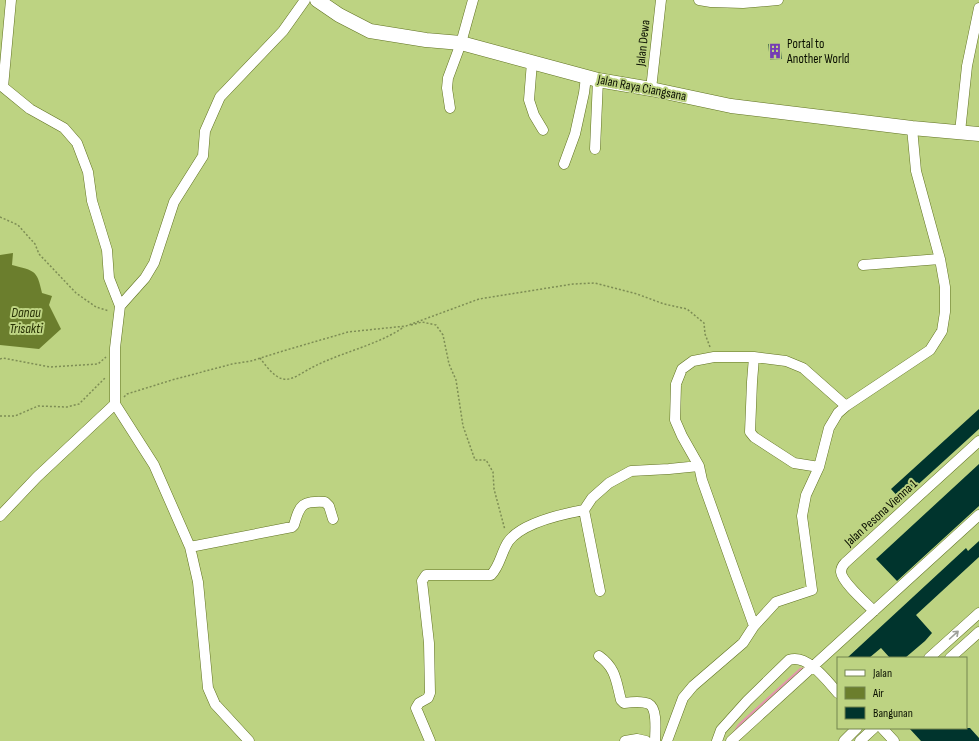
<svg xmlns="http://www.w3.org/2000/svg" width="979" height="741" font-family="'Sofia Sans Condensed',sans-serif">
<rect width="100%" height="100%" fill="#bdd382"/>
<path fill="#e397ad" d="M807 667 728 741 738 724 800 668Z"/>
<path fill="#6b7e2d" d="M13 253 12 265C34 271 37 269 42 293L52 296 49 305 61 329 39 349 0 345V255Z"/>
<path fill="#00342d" d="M780 43 782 59 770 60 768 44Z
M979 409V429L901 500 891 489Z
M979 464V506L897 581 876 559Z
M979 541V557L916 615 932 633 925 641 905 658H890L881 648 869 658H847L966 548 968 551Z
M909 728H970L979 738V741H921Z"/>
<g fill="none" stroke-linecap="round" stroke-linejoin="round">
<defs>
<path id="minor" d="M11 0 3 87 30 109 64 128 77 143 88 172 92 201 107 250 109 278 120 306 115 348V404L154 465 190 547 198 582 208 688 215 704 249 741
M699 0 711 2 743 3 778 0
M532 62 529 100 534 115 543 130
M651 89 661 0
M450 108 447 88 448 78 461 43 473 0
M960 132 967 66 979 8
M595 149 598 80
M564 164 575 134 584 93 586 77
M863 265 940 259
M120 306 145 278 154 263 174 202 203 156 205 131 220 97 283 31 305 0
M754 357 752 382 750 432 754 437 794 463 819 467
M0 516 37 477 115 404
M190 547 292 527 294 525C300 504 302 501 325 502L329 506 333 519
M600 591 584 510 592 498 609 483 631 471 669 469 699 466
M874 611C866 603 842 582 841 572 841 568 843 565 845 563L979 441
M754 626 702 480 699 466 682 436 675 420 676 384 682 369 693 361 714 357H754L786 361 803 368 846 406
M599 656C616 668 616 681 621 700L624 703C631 702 643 701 649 704 658 709 655 733 655 741
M929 658 979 613
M950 658 979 632
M882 728 894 741
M430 741 416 708 419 703 428 698 430 693 429 643 422 581 426 575H491C500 566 501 553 508 542 521 523 562 514 584 510
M625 741 637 739 646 741
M667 741 683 698 693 686 743 643 754 626 776 602 812 590 802 516 806 495 819 467 829 428 838 413 846 406 930 350 942 331 945 312V287L940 259 916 171 912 128
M717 741 721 730 730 720 747 701 789 660C807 653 827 681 838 693
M731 741 979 515
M844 741 857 728
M860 741 874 728"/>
<path id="secondary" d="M317 0 339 15 370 31 426 40 461 43 598 80 651 89 731 106 912 128 979 134"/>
</defs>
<use href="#minor" stroke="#607221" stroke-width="11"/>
<use href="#secondary" stroke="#607221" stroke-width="15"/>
<path stroke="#7d8d54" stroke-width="1.5" stroke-dasharray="2 2" stroke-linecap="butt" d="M0 217 18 225 35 244 39 254 76 293 96 307 109 311
M411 325 422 322 436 325 443 335 449 364 456 380 463 426 475 460H486L493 472 494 489 505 530
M260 358C266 366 274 377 283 379 292 381 303 372 311 368 341 352 376 346 404 327
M0 359 3 358 50 367 98 364 106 357
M124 397 127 394 172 380 232 364 251 361 283 351 348 332 406 326 479 299 573 284 595 283 637 294 664 304 687 309 704 323 705 334 710 347
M0 416H15L38 406 67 407 79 404 106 377"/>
<use href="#minor" stroke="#fff" stroke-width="10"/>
<use href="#secondary" stroke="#fff" stroke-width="14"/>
</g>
<defs><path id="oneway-shaft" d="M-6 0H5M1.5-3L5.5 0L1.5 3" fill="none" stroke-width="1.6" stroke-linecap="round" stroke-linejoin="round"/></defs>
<use stroke="#9d9f99" href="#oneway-shaft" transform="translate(954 635) rotate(-42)"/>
<defs>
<symbol id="building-bare" viewBox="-9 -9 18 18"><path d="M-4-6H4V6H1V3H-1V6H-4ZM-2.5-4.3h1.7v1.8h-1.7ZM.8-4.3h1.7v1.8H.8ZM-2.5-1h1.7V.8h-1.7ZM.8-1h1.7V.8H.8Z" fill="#743db4" stroke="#bdd382" stroke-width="2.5" paint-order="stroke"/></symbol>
</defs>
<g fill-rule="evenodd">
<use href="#building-bare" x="764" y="40" width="22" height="22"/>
</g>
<g text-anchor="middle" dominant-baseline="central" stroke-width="4" stroke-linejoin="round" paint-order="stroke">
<g font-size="13" fill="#0a0f00" stroke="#bdd382">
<text transform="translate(643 43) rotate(-84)">Jalan Dewa</text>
<text transform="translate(642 88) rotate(11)">Jalan Raya Ciangsana</text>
<text transform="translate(881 513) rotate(-42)">Jalan Pesona Vienna 1</text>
</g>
<g font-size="13" fill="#0a0f00" stroke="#bdd382" text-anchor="start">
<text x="787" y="44">Portal to<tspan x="787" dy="15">Another World</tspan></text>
</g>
<g font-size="14" font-style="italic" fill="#283104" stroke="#bdd382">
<text x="26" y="312">Danau<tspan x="26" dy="16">Trisakti</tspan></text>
</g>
</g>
<rect x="837" y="657" width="130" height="72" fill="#bdd382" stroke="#75854e"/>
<rect x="845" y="670" width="20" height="6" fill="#ffffff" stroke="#75854e"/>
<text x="873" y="677" font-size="12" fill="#0a0f00">Jalan</text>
<rect x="845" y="687" width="20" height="12" fill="#6b7e2d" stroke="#75854e"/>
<text x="873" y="697" font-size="12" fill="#0a0f00">Air</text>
<rect x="845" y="707" width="20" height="12" fill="#00342d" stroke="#75854e"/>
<text x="873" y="717" font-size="12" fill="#0a0f00">Bangunan</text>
</svg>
